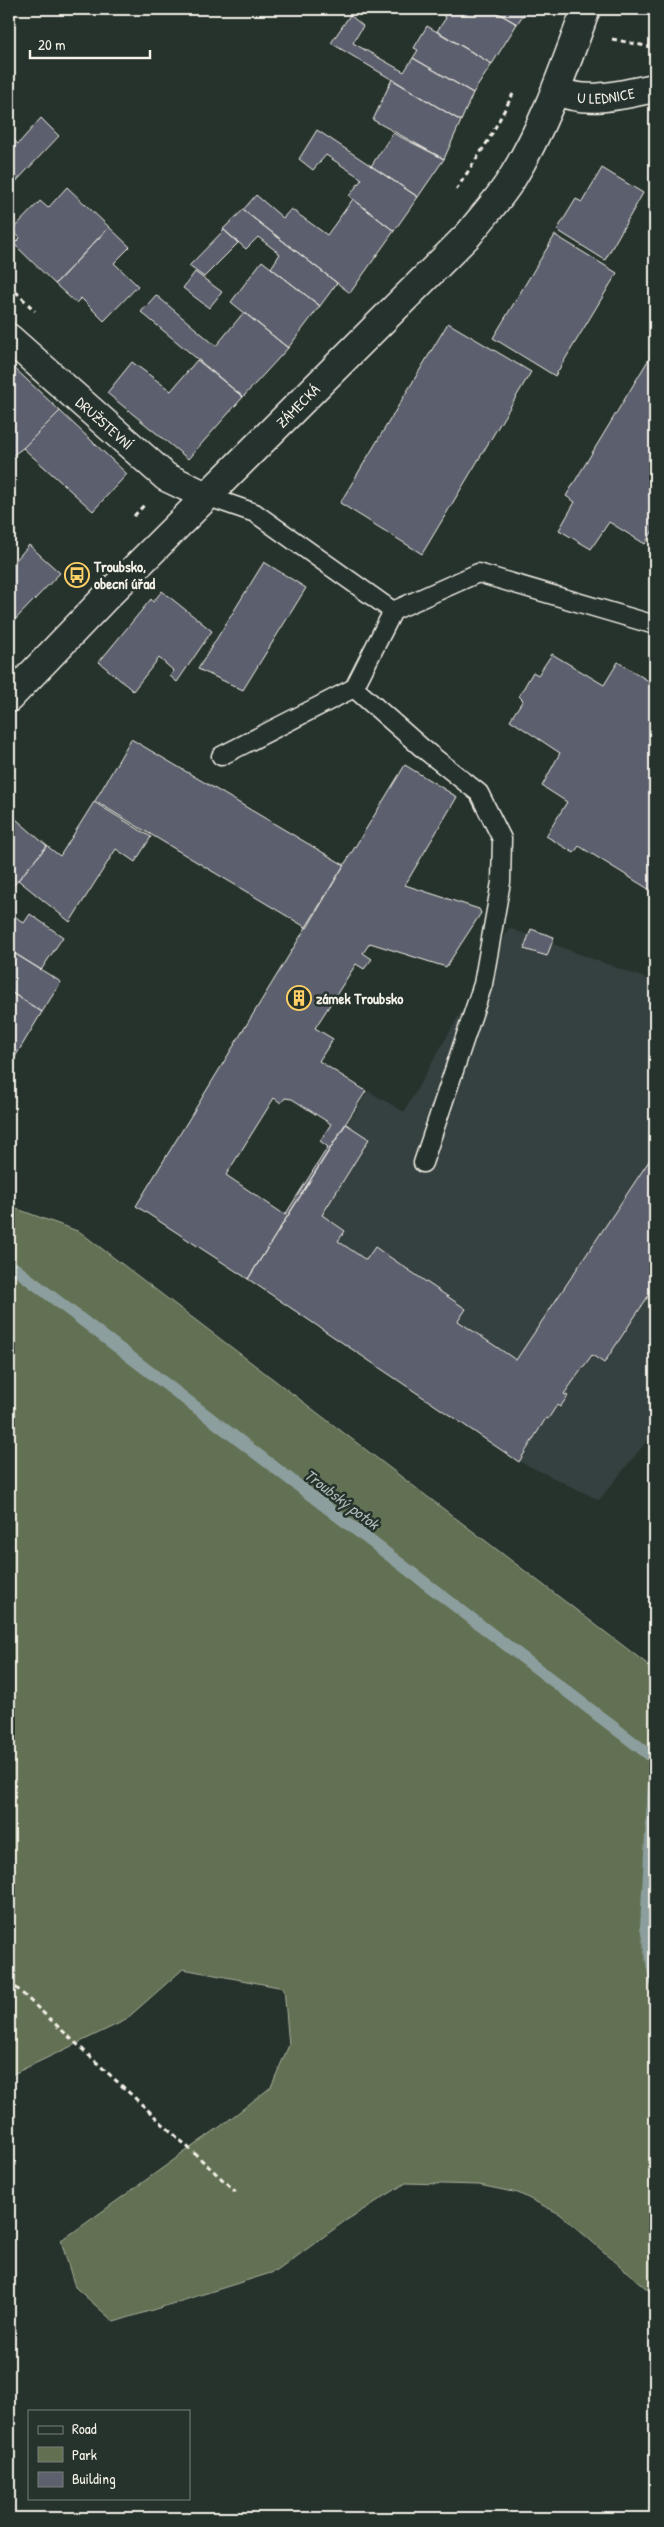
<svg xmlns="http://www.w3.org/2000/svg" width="664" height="2527" font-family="'Patrick Hand',sans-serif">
<rect width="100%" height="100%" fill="#26332d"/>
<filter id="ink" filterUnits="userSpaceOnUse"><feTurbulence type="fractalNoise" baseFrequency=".02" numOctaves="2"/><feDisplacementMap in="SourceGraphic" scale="10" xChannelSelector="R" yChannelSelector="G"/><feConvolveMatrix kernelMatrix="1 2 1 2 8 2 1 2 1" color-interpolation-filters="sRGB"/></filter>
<g filter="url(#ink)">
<path fill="#364140" d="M509 928 655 982V1431L599 1500 521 1462 250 1278 368 1091 404 1112Z"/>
<path fill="#627052" stroke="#abb09d" d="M9 1206 80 1232 655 1670V2296L560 2214 518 2193 479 2185 406 2183 345 2221 277 2271 114 2322 75 2287 61 2241 221 2126 271 2087 289 2045 284 1988 183 1969 124 2021 9 2076Z"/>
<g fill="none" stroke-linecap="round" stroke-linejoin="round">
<path stroke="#8c9f9e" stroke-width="12" d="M9 1264 655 1759
M655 1763 646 1927 655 1981"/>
</g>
<path fill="#5c616e" stroke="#f4f1e8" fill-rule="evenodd" d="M436 9H491L517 24 492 64 437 31 446 18Z
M491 9H527L517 24Z
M350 15 363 26 353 43 404 72 413 58 473 93 461 121 331 43Z
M427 26 492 64 473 93 413 58 418 50 414 48Z
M392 79 461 121 444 159 373 120Z
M41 118 59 136 9 189V135L18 144Z
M317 130 418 197 394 231 349 196 362 179 326 155 313 170 299 159Z
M393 133 444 159 418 197 371 166Z
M602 168 643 193 605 260 557 230 576 199 582 202Z
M67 187 109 227 55 284 14 244 20 238 12 230 40 201 48 208Z
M256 195 283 218 291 209 327 235 353 199 394 231 350 293 243 210Z
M243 210 337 283 320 306 271 268 280 254 258 237 246 249 223 229Z
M109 227 130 247 114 263 138 286 104 321 81 298 76 303 55 284Z
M224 230 238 243 204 277 189 266Z
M555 235 617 273 555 376 493 338Z
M262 261 320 306 288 348 231 302Z
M195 272 222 292 209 308 183 288Z
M156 295 216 346 244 312 288 348 243 397 141 312Z
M448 323 531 372 422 554 340 503Z
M655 349V527L645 544 609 522 591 549 559 530 575 502 566 496Z
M197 360 243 397 188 459 107 393 132 362 171 391Z
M9 363 60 411 23 448 9 458Z
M60 411 127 474 93 511 23 448Z
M29 545 60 573 9 626V568Z
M264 562 306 588 243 690 198 669Z
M162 591 212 631 177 682 170 676 174 671 159 658 133 691 99 662 151 599 153 602Z
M552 654 604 685 618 662 655 685V893L579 846 574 853 546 836 567 802 542 786 560 753 510 720 523 700 519 696 533 672 538 675Z
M131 739 344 865 307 928 95 801Z
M405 765 457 797 405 885 479 909 481 913 446 967 370 943 363 953 372 959 364 969 356 964 315 1028 333 1039 319 1061 366 1091 248 1279 136 1206ZM274 1098 281 1103 285 1098 292 1099 331 1124 320 1141 328 1147 285 1215 226 1175Z
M94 802 151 837 135 862 116 849 70 922 18 880 47 846 60 856Z
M9 813 47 846 9 891Z
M9 912 24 923 30 914 63 937 41 970 14 953 11 959 9 958Z
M531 929 554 937 547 956 524 949Z
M14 953 61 982 42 1012 9 991V962Z
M9 991 42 1012 9 1067Z
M346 1124 369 1139 322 1215 345 1231 338 1241 366 1260 375 1247 466 1309 458 1321 516 1360 655 1152V1286L604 1363 592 1355 564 1394 568 1396 560 1407 557 1405 548 1419 546 1418 519 1462 248 1279Z"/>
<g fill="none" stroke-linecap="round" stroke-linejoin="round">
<defs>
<path id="service" d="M206 496 255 513 393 611
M354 688 421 747 479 793 502 839 501 882 483 984 423 1163
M221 756 354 688 393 611 478 573 655 625"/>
<g id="minor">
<path id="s1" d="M9 338 166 477 206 496"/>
</g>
<g id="tertiary">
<path id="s2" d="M557 91C589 105 622 94 655 88"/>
<path id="s3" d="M9 698 104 599 469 234C483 216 499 199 511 180 545 125 564 69 586 9"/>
</g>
</defs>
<use href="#service" stroke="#f4f1e8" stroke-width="21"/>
<use href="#minor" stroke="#f4f1e8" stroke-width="31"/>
<use href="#tertiary" stroke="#f4f1e8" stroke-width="31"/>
<path stroke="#f4f1e8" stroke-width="3" stroke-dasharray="5 4" stroke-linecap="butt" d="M612 39 655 48
M456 190 488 141 513 94
M9 285 35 311
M134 516 145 504
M9 1981 236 2192"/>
<use href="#service" stroke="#26332d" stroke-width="18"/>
<use href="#minor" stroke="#26332d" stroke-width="28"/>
<use href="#tertiary" stroke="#26332d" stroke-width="28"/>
</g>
</g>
<defs>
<symbol id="bus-ring" viewBox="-11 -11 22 22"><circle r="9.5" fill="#26332d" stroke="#ffd166" stroke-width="1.5"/><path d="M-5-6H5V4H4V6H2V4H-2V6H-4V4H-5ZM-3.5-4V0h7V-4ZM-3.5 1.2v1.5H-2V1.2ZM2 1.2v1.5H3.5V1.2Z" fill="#ffd166"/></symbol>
<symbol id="building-ring" viewBox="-11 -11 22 22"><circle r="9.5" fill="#26332d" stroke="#ffd166" stroke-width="1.5"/><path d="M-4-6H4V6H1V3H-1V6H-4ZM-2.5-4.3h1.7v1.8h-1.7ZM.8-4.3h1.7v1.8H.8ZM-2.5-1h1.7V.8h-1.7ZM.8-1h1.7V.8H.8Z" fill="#ffd166"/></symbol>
</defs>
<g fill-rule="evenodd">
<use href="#bus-ring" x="63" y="561" width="28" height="28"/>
<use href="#building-ring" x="285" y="984" width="28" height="28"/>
</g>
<g text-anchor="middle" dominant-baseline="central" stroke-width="5" stroke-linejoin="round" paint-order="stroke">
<g font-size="15" fill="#f4f1e8" stroke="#26332d">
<text stroke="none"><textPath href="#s2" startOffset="50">U LEDNICE</textPath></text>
<text stroke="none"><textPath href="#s3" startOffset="411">ZÁMECKÁ</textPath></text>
<text stroke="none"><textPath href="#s1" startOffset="128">DRUŽSTEVNÍ</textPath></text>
</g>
<g font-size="15" font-weight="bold" fill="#f4f1e8" stroke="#26332d" text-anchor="start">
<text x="94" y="566">Troubsko,<tspan x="94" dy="17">obecní úřad</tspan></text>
<text x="316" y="998">zámek Troubsko</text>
</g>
<g font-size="16" font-style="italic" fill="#afbbb7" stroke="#26332d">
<text transform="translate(342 1499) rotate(37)">Troubský potok</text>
</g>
</g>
<rect width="664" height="2527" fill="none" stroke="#26332d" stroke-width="30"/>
<rect x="15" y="15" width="634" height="2497" fill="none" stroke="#f4f1e8" stroke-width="2" filter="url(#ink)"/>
<rect x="28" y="2410" width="162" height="90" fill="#26332d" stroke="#787f78"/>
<rect x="38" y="2426" width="25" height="8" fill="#26332d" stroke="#787f78"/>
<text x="72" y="2434" font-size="15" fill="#f4f1e8">Road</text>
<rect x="38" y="2447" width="25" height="15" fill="#627052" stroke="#787f78"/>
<text x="72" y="2460" font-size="15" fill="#f4f1e8">Park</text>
<rect x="38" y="2472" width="25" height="15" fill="#5c616e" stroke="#787f78"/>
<text x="72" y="2484" font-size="15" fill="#f4f1e8">Building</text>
<path d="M30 50v8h120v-8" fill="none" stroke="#f4f1e8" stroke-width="2.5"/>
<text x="38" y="50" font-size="15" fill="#f4f1e8" stroke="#26332d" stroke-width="4" paint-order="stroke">20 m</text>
</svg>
